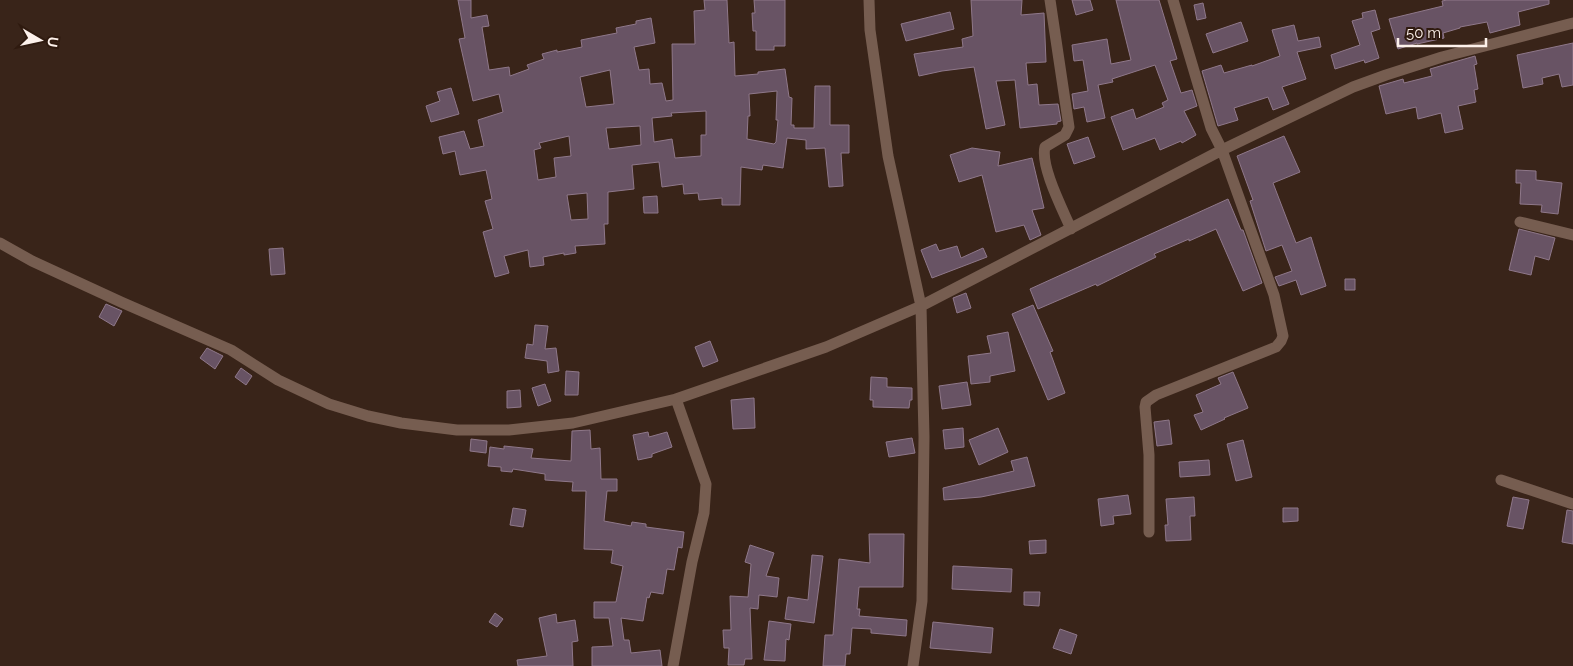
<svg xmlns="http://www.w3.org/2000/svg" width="1573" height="666" font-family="Raleway,sans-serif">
<rect width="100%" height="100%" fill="#392419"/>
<path fill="#685364" stroke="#8f788a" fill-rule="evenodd" d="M458 0H471V18L487 15 489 26 482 27 489 70 509 67 510 76 529 69 527 65 544 59 542 54 557 50V52L582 47 581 40 617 33 616 28 636 24V21L651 18 655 43 634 47 639 70 649 69 650 84 662 83 666 101 673 100 672 44H695L694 11 705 10 704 0H727L729 43 734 42 735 76 758 74V72L785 69 789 97 792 98 791 125H794V128H814L815 86H830V125H849V153H841L843 186 829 187 825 148 806 149V140L787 138 783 168 763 165 762 170 741 167 740 205H722V198L699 200 698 193 684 194 683 184 662 187 659 162 632 165 634 189 608 192V224H604L605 244 575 246 576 253 564 255V253L543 257 544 265 530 267 528 250 504 256 509 273 495 277 483 232 493 229 485 201 492 199 486 170 460 175 455 151 443 154 439 137 464 131 470 149 484 146 478 120 503 112 499 94 473 101 459 39 465 38ZM610 70 614 104 586 107 580 77ZM777 91 776 120H778L776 142 774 144 747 139 748 116H750L749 94ZM706 111V135H701V156L675 158 672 139 654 142 652 118 672 116 671 113ZM640 126 641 145 609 149 606 128ZM569 136 571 156 554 158 556 177 538 180 534 150 541 148 539 143ZM587 193 588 219 571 220 567 195Z
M754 0H785V46H774V50H756V31H753L752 13H755Z
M971 0H1022L1021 15 1044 13 1046 62 1026 63 1028 85 1037 84 1039 105 1058 104 1061 121 1057 122V124L1020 128 1015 80 996 81 1005 125 986 129 974 67 942 71 919 76 914 54 963 47 962 39 973 36Z
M1072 0H1090L1093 10 1076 15Z
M1116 0H1159L1177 59 1170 61 1181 93 1192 90 1197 106 1184 111 1196 135 1182 143 1181 141 1160 150 1155 138 1123 150 1111 117 1133 109 1136 119 1164 107 1162 103 1168 100 1155 65 1112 79 1113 82 1098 85 1105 118 1087 122 1084 107 1074 109 1072 94 1088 91 1083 60 1074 61 1072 45 1107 39 1111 64 1131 60Z
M1447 0H1549V4L1518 12 1520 25 1490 33 1487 22 1460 27V28L1443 33 1444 38 1417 44V43L1398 49 1389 19 1443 6 1442 1Z
M1203 3 1206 18 1197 20 1194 5Z
M1375 10 1380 29 1371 32 1379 58 1365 63 1364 60 1335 69 1331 55 1360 45 1352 21 1363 18 1362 13Z
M950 12 954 29 906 41 901 24Z
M1241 22 1248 41 1213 53 1206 34Z
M1294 25 1298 41 1319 37 1321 47 1297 52 1306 79 1282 87 1289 104 1273 110 1268 97 1234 108 1238 120 1218 126 1202 71 1221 65 1224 73 1252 65V66L1280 56 1272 30Z
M1573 43V85L1562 87 1559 74 1542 78 1543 84 1523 88 1517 55Z
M1475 56 1477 64 1474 65 1478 89 1474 90 1476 102 1458 106 1463 129 1445 133 1441 113 1418 119 1416 107 1386 114 1379 86 1403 79 1404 83 1432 76 1430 69Z
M451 88 459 114 431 122 426 106 440 101 437 92Z
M1284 136 1300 172 1273 183 1296 243 1311 237 1326 286 1301 295 1296 280 1279 286 1275 277 1292 271 1282 245 1266 251 1250 201 1253 200 1237 156Z
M1088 137 1095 157 1074 164 1067 144Z
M972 148 1000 152 998 166 1032 158 1044 208 1032 210 1041 235 1030 240 1024 225 996 232 982 175 959 182 950 155Z
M1516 170 1536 171V180L1562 183 1558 214 1541 212 1542 205 1520 204 1521 183H1516Z
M657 196 658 213H644L643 197Z
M1228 199 1241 230H1243L1262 283 1243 291 1216 229 1189 241V239L1154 254 1156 257 1097 286 1096 284 1038 309 1030 289Z
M1519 229 1555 238 1549 260 1535 256 1531 275 1509 270Z
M936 244 939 251 957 246 961 258 983 248 987 257 932 278 921 250Z
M283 248 285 274 271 275 269 249Z
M1345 279H1355V290H1345Z
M966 293 971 308 957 313 953 298Z
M106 304 122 311 114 326 99 317Z
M1033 305 1053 351 1050 352 1065 393 1048 400 1012 314Z
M535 325 548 326 545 349 556 348 559 371 548 373 547 361 525 358 527 344 533 345Z
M1008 332 1015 371 990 376V382L971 384 968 356 991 353 987 336Z
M710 341 718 361 703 367 695 347Z
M207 348 223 356 215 369 200 358Z
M241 368 252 376 246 385 235 377Z
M566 371 579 372 578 395H565Z
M1233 372 1248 408 1224 418 1225 419 1201 430 1194 415 1203 412 1196 395 1221 384 1218 378Z
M871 377 887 378V387L912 388V400H910L909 408 873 407V400H870Z
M967 382 971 405 942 409 939 386Z
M545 384 551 401 538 406 532 388Z
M520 390 521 407 507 408V391Z
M754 398 755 428 733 429 731 400Z
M1169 420 1172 444 1157 446 1154 422Z
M963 428 964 447 945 449 943 430Z
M998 428 1008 452 979 465 969 440Z
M590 430 591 449 600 448 601 479H617V491H607L604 521 631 526 632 522 646 524V527L684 532 682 548 678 547 674 570 667 569 663 594 651 592 649 598 647 597 643 621 621 618 624 640H629L631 653 660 650 662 666H592V647L613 646 609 618H594V602H616L623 566 611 563 613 550 584 549 586 491H572L573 482 545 480V474L513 469 512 472 501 471V467L488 466 490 447 504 449V446L533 449 531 458 571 461 572 431Z
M648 432 649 437 667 432 672 447 652 454V457L638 460 633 435Z
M912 438 915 453 889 457 886 442Z
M471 439 487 441 486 453 470 451Z
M1243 440 1252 477 1236 481 1227 444Z
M1027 457 1035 486 981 497 944 500 943 488 1014 471 1011 461Z
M1209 460 1210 475 1180 477 1179 462Z
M1128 495 1131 514 1113 516 1114 524 1101 526 1098 499Z
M1194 497 1195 516H1190L1191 540 1166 541 1165 525H1168L1166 499Z
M1513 497 1529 500 1523 529 1507 526Z
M513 508 526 510 523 527 510 525Z
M1283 508H1298V521L1283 522Z
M1567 510 1573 511V544L1562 542Z
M869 534H904L903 587H859L857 609H860L859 616 907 620 906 636 871 633V629L852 628 850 654H846L845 666H823L825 635H833L839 559 870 563Z
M1046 540V553L1030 554 1029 541Z
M750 545 774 553 766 576 779 578 777 597 759 595 758 609 750 608 752 659H745L744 665H728L729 648H724L723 630H731L730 596 748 597 751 564 745 562Z
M812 555 823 556 814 623 785 619 788 597 808 600Z
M953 566 1012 569 1011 592 952 589Z
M1024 592H1040L1039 606 1024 605Z
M495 613 503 619 497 627 489 622Z
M556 614 557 623 575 620 578 641 572 642 573 666H518L517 660 547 656 539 618Z
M769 621 791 624 789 640 786 639 785 661 764 660Z
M933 622 993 628 991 653 930 648Z
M1060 629 1077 635 1071 654 1053 648Z"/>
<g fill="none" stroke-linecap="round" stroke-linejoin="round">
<path stroke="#765d50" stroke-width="11" d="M869 0 870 30 888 156 921 306 924 437 922 601 913 666
M1050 0 1069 127 1065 135 1045 147C1040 166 1063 210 1071 229
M1520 222 1573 235
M0 243 32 261 121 302 231 350 278 380 329 404 368 416 401 423 457 430H509L573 423 676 399 826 347 921 306 1222 150 1353 87 1386 75 1442 57 1573 23
M1501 480 1573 504
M1149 532V455L1145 407 1146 402 1156 395 1276 347 1281 341 1283 336 1274 295 1222 150 1211 128 1173 0
M673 666 692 562 704 513 706 484 676 399"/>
</g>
<g transform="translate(40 40) rotate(99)" stroke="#2f1a0f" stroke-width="4" paint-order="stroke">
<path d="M0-4L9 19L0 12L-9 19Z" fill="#fdf1eb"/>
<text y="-8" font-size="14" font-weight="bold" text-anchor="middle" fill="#fdf1eb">U</text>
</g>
<path d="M1398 38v8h88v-8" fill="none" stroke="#fdf1eb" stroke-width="2.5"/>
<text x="1406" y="38" font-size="15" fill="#fdf1eb" stroke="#2f1a0f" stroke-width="4" paint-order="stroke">50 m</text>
</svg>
